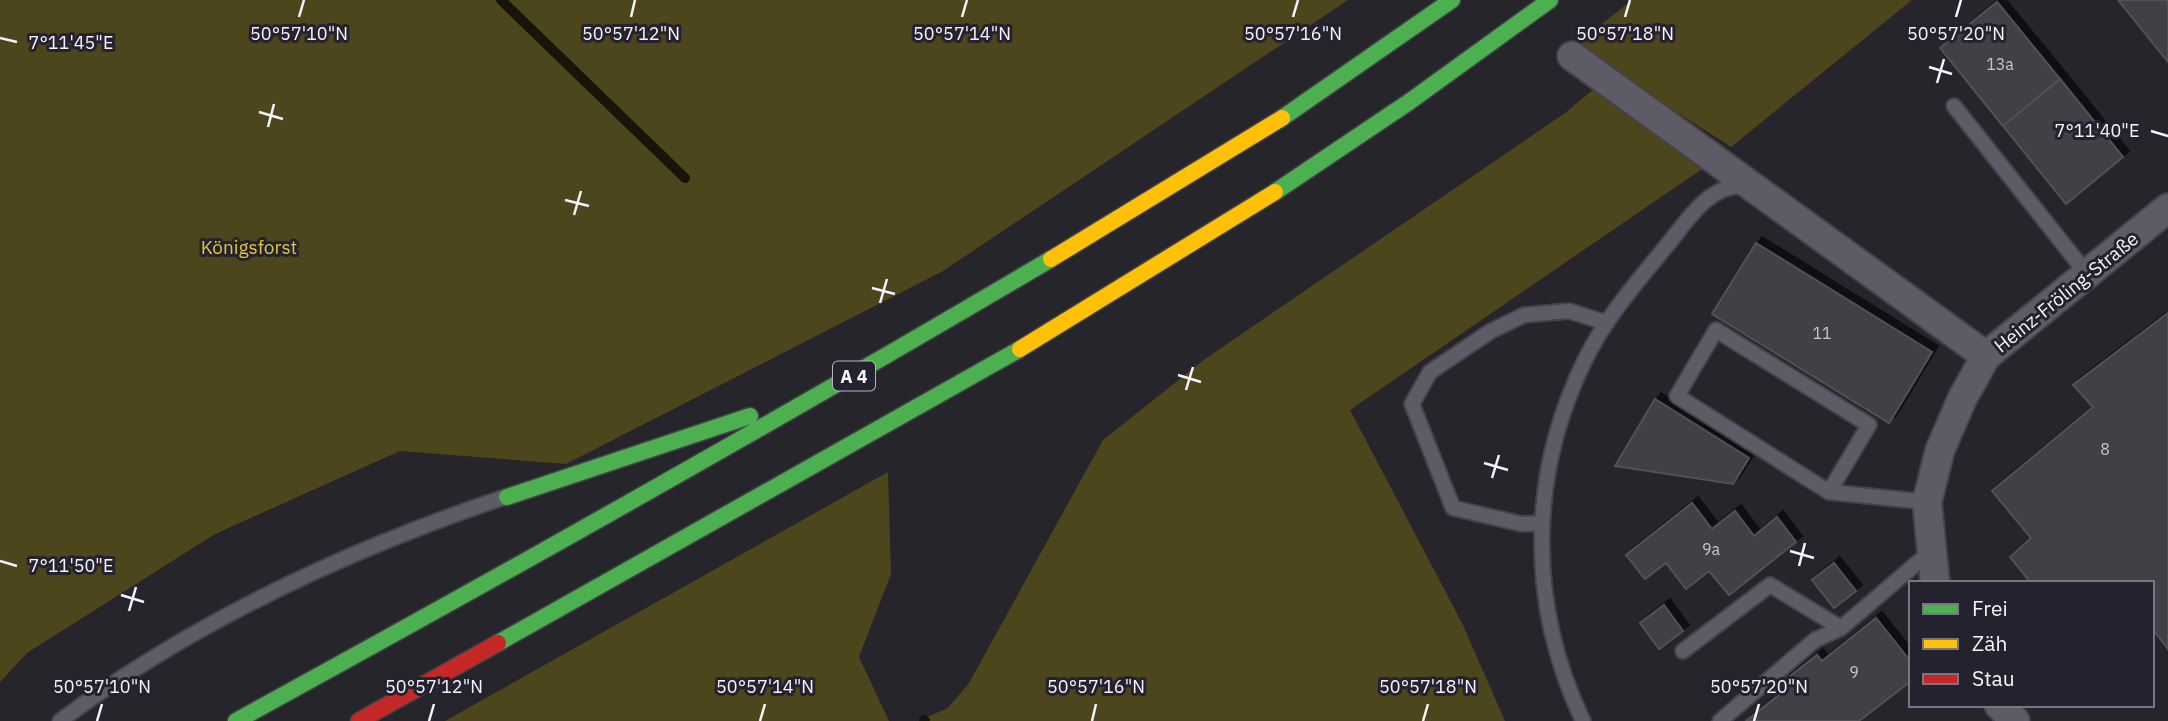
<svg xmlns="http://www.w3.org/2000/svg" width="2168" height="721" font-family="'IBM Plex Sans',sans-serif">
<defs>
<filter id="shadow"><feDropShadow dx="6" dy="-6" stdDeviation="0" flood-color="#0009"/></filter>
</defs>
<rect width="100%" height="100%" fill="#26252b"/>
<path fill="#4d451b" d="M0 0H1348L943 271 566 464 400 451 215 534 27 653 0 682Z
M1632 0H1912L1731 147 1574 46Z
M1594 89 1702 169 1350 410 1462 623 1505 721H918L948 708 969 683 1103 440 1205 359 1565 113Z
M888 472 891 574 859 657 889 721H445Z"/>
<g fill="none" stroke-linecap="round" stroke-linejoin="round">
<path stroke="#171409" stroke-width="10" d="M501 0 685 178
M924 720 925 721"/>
</g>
<path fill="#403f44" stroke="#525156" stroke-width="2" filter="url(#shadow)" d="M2118 0H2168V62Z
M1997 2 2060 79 2003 126 1940 48Z
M2060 79 2123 157 2066 204 2003 126Z
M1756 243 1932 352 1889 423 1712 314Z
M2168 313V649L2155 632 2152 634V583H2031L2010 557 2031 538 1992 491 2093 407 2073 385Z
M1655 399 1749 458 1733 484 1615 466Z
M1692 503 1712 529 1735 511 1754 536 1777 517 1796 542 1729 595 1709 571 1686 589 1666 563 1645 579 1626 555Z
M1834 563 1856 591 1834 608 1812 580Z
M1664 605 1683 631 1659 649 1640 623Z
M1876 618 1911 662V681L1859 721H1746L1789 687 1784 681 1817 655 1822 661Z"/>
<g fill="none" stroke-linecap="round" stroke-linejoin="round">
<defs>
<path id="lane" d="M1954 106 2087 274
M1829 492 1869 425 1716 330 1677 396 1829 492 1927 502
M1541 523 1522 524 1453 508 1412 404 1430 372 1491 331 1524 315 1569 311 1607 323
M1683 651 1770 585 1841 628
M60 721C194 621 347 550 505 497
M1583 721C1528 606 1528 477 1584 362 1604 320 1635 284 1664 249 1686 223 1707 185 1743 186
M1720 721 1815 640 1841 628 1930 552"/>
<path id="street" d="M1572 56 1986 356
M1935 583 1927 502 1940 450 1962 399 1986 356 2168 208
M1999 705 2015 721"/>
<path id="fast" d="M1282 118 1452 0
M1275 192 1409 102 1550 0
M507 497 750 416
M498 643 1020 349
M236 721C510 571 782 418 1051 259"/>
<path id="slow" d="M1051 259 1282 118
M1020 349 1275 192"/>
<path id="jam" d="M359 721 498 643"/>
</defs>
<use href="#lane" stroke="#444347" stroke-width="18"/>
<use href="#street" stroke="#444347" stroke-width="32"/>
<use href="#fast" stroke="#444347" stroke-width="19"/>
<use href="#slow" stroke="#444347" stroke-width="19"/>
<use href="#jam" stroke="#444347" stroke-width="19"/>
<use href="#lane" stroke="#5d5b66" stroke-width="14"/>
<use href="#street" stroke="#5d5b66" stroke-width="28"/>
<use href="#fast" stroke="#4caf50" stroke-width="16"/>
<use href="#slow" stroke="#ffc107" stroke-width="16"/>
<use href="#jam" stroke="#c62828" stroke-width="16"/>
</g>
<path fill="none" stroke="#f5f4fc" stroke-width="2.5" d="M299 17 304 0M631 17 635 0M962 17 967 0M1293 17 1298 0M1625 17 1630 0M1956 17 1961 0M0 38 17 42M1929 67 1952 74M1937 83 1944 59M259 112 283 119M268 127 274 104M2151 131 2168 136M565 200 589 206M574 215 581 191M872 288 895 294M880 303 887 279M1178 375 1201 382M1186 390 1193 367M1484 463 1508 470M1492 478 1499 455M1790 551 1814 558M0 561 17 566M1799 566 1805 543M121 595 144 602M129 611 136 587M97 721 102 704M429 721 434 704M760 721 765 704M1092 721 1096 704M1423 721 1428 704M1754 721 1759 704"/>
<g text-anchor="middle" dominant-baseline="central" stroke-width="6" stroke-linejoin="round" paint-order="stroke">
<g font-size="16" fill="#c8c7ce">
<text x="2000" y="64">13a</text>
<text x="1822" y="333">11</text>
<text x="2105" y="449">8</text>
<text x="1711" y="549">9a</text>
<text x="1854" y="672">9</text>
</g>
<rect fill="#24222e" stroke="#b6b5be" stroke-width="2" x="833" y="361.5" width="42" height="29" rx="5"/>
<g font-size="18" font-weight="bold" fill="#f5f4fc">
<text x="854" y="376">A 4</text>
</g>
<g font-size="19" fill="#dec53d" stroke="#24222e">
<text x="249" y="247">Königsforst</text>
</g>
<g font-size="19" fill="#f5f4fc" stroke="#24222e">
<text transform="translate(2066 292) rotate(-39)">Heinz-Fröling-Straße</text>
</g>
</g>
<g font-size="18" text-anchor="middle" fill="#f5f4fc" stroke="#24222e" stroke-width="6" stroke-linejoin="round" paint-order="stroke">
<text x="299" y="40">50°57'10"N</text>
<text x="631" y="40">50°57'12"N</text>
<text x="962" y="40">50°57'14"N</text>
<text x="1293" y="40">50°57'16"N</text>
<text x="1625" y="40">50°57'18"N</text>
<text x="1956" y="40">50°57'20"N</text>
<text x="71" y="49">7°11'45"E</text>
<text x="2097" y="137">7°11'40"E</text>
<text x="71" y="572">7°11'50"E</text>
<text x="102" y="693">50°57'10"N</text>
<text x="434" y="693">50°57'12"N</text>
<text x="765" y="693">50°57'14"N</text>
<text x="1096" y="693">50°57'16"N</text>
<text x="1428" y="693">50°57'18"N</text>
<text x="1759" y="693">50°57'20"N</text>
</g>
<rect x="1909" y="581" width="245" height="126" fill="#24222e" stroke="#787680" stroke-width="2"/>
<rect x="1923" y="604" width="35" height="10" fill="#4caf50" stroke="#787680" stroke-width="2"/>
<text x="1972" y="616" font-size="21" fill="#f5f4fc">Frei</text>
<rect x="1923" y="639" width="35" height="10" fill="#ffc107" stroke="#787680" stroke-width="2"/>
<text x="1972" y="651" font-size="21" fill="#f5f4fc">Zäh</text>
<rect x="1923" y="674" width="35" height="10" fill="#c62828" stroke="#787680" stroke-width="2"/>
<text x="1972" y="686" font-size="21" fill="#f5f4fc">Stau</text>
</svg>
